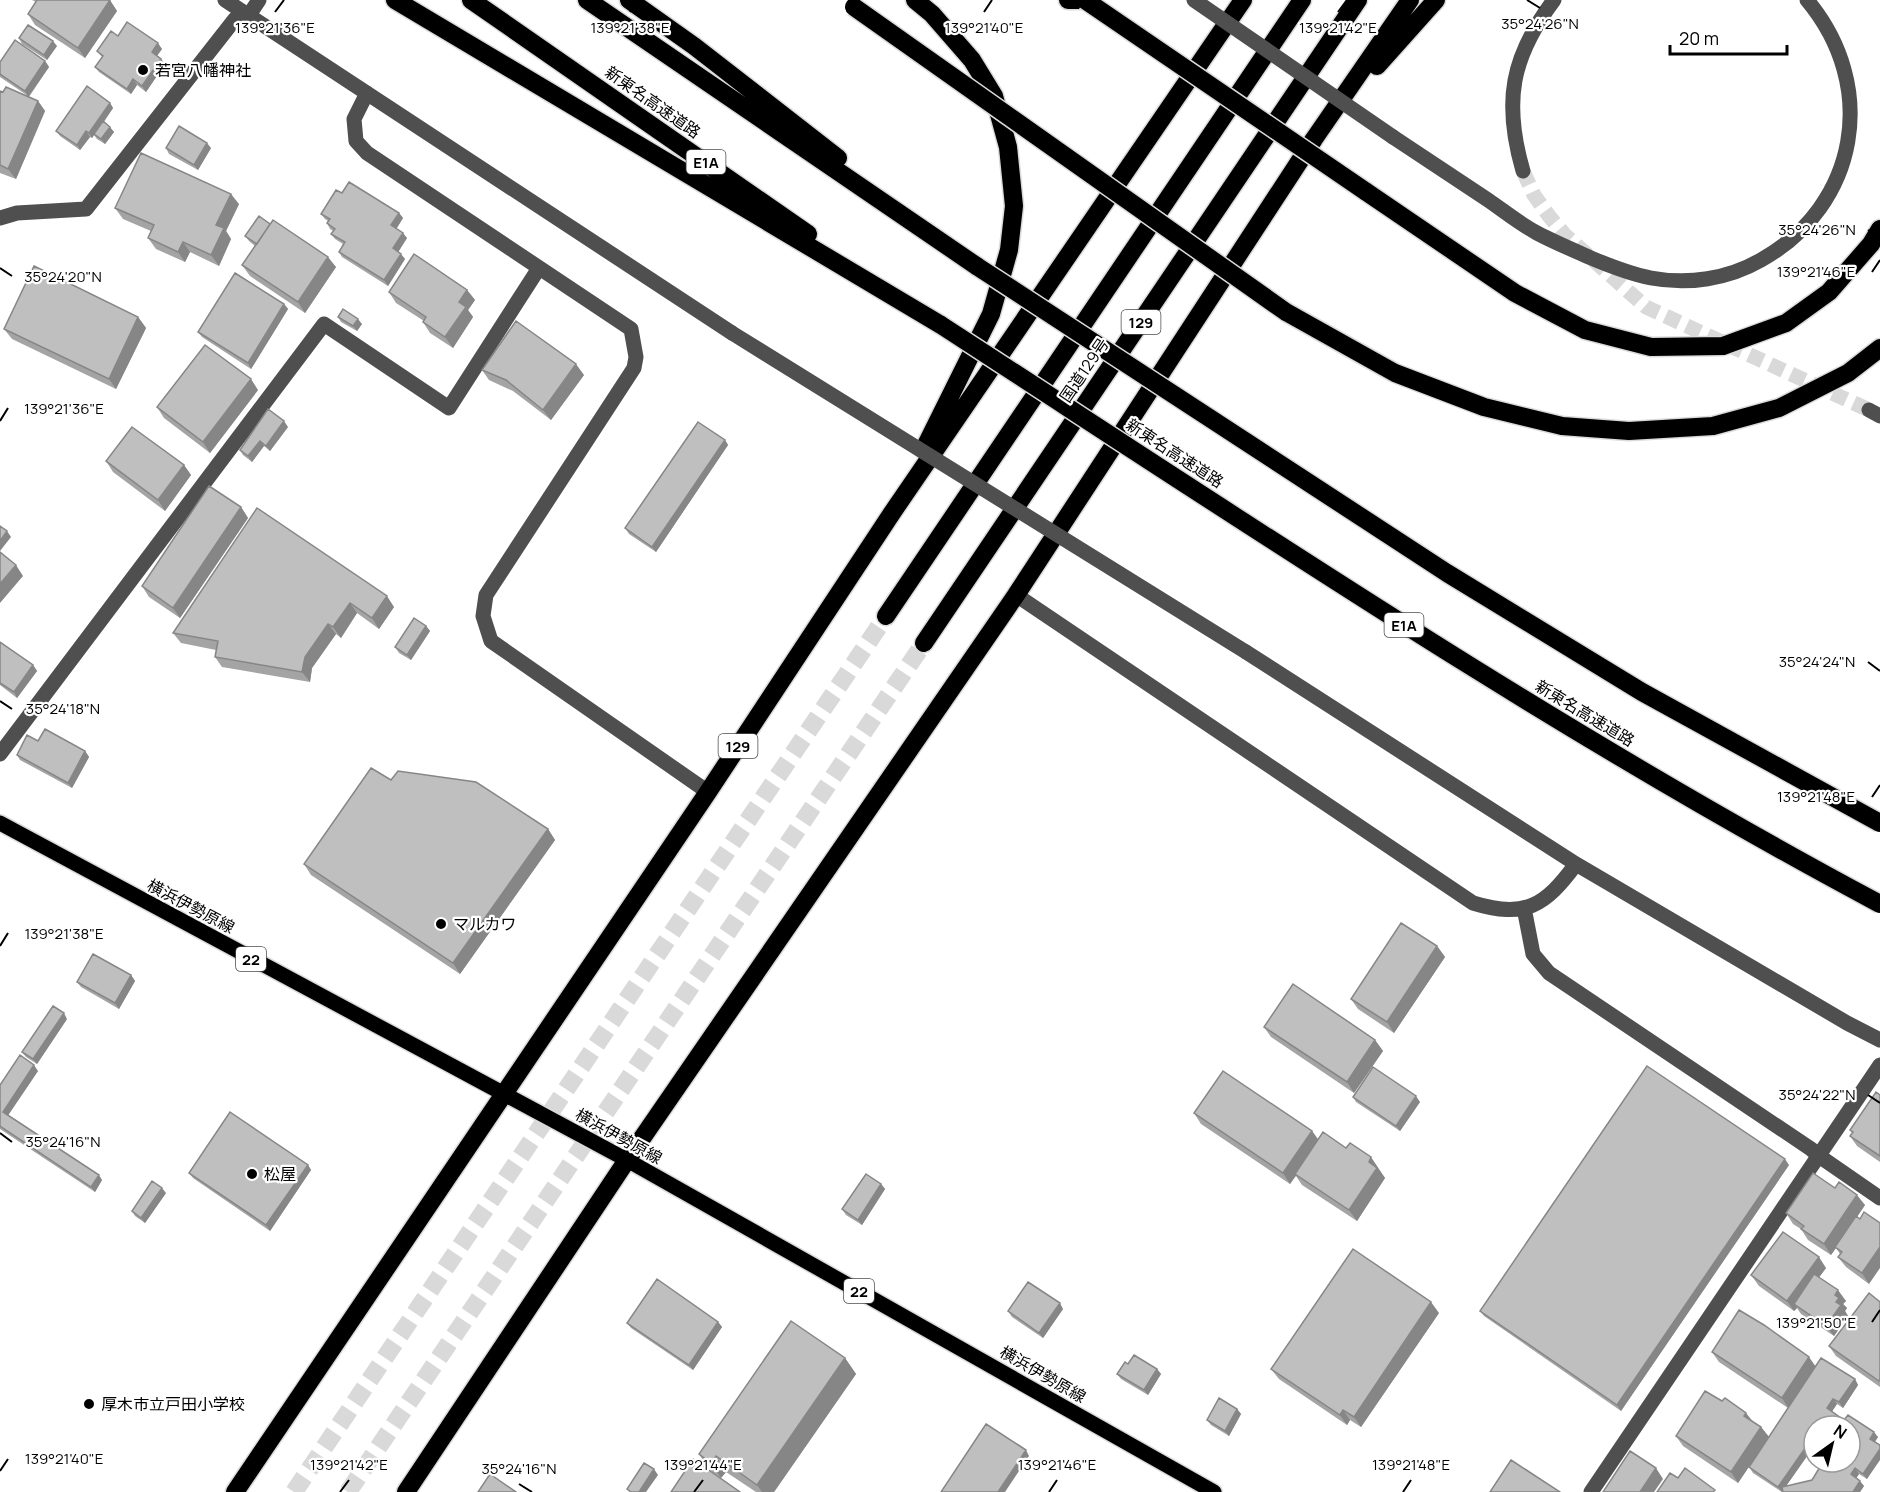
<svg xmlns="http://www.w3.org/2000/svg" width="1880" height="1492" font-family="Manrope,'Noto Sans JP',sans-serif">
<rect width="100%" height="100%" fill="#fff"/>
<g fill="none" stroke-linecap="round" stroke-linejoin="round">
<path stroke="#d9d9d9" stroke-width="15" stroke-dasharray="15 8" stroke-linecap="butt" d="M1523 171 1534 195 1549 216 1565 235 1646 307 1869 410"/>
<path stroke="#d9d9d9" stroke-width="18" stroke-dasharray="18 9" stroke-linecap="butt" d="M294 1492 886 616
M348 1492 924 643"/>
<defs>
<path id="major" d="M0 823 627 1160 1214 1492"/>
<path id="highway" d="M395 0 941 325
M471 0 808 234
M587 0 978 267
M629 0 694 46 838 158
M915 0 932 14 972 60 994 96 1008 147 1014 206 1009 250 991 314 924 449
M1068 0H1085
M1377 66 1436 0
M1365 191 1515 293 1585 330 1651 347 1723 346 1786 323 1829 292 1871 244 1880 229
M1286 312 1395 373 1484 407 1562 426 1629 431 1713 426 1779 408 1848 373 1880 348
M886 616 1302 0
M924 643 1358 0
M235 1492 708 792 892 513 1243 0
M406 1492 627 1160 1016 595 1314 139 1410 0"/>
</defs>
<use href="#major" stroke="#dbdbdb" stroke-width="18"/>
<use href="#highway" stroke="#dbdbdb" stroke-width="21"/>
<path stroke="#4f4f4f" stroke-width="15" d="M225 0 732 333
M367 93 354 119 356 141 367 153 631 329 636 357 634 368 486 595 483 616 491 641 708 792
M1393 137C1425 158 1456 179 1488 200 1504 211 1520 224 1537 233 1554 242 1573 250 1591 258 1610 266 1630 274 1651 278 1688 285 1728 279 1761 260 1859 205 1879 86 1807 0
M1523 171C1503 102 1511 57 1554 0
M0 218 17 213 86 209 235 19 249 15 259 0
M1869 410 1880 416
M1016 595 1473 903C1525 919 1545 906 1576 864
M1246 652 1576 864 1847 1023 1880 1040
M0 754 324 324 449 408 539 268
M1524 908 1533 954 1549 973 1811 1149 1819 1156 1880 1198
M1591 1492 1880 1065"/>
<use href="#major" stroke="#000" stroke-width="15"/>
<use href="#highway" stroke="#000" stroke-width="18"/>
<defs>
<path id="highway-bridge" d="M1085 0 1365 191
M854 7 1286 312
M978 267 1447 573 1642 692 1880 823
M941 325C1249 525 1555 731 1880 904"/>
</defs>
<use href="#highway-bridge" stroke="#dbdbdb" stroke-width="21" stroke-linecap="butt"/>
<path stroke="#4f4f4f" stroke-width="15" d="M1194 0 1393 137
M732 333 1246 652"/>
<use href="#highway-bridge" stroke="#000" stroke-width="18"/>
</g>
<path fill="#a4a4a4" fill-rule="evenodd" d="M32 0H109L117 11 85 58 35 25 28 14 36 2Z
M118 36 162 49 157 56 161 59 165 64 146 92 137 85 131 94 99 72 95 67 102 57 97 51Z
M19 38 57 46 47 60 22 44Z
M45 61 49 67 29 97 38 101 45 111 16 179 0 173V91L28 96 0 77V62Z
M110 103 113 108 104 122 114 132 105 144 97 139 94 135 92 138 90 137 80 150 60 136 56 131Z
M166 148H211L198 170 169 154Z
M342 193 399 213 403 218 396 229 407 238 398 252 405 259 388 286 342 257 339 252 343 244 335 239 331 234 333 231 330 229 327 223 328 221 325 219 321 214Z
M239 204 226 231 231 239 219 266 190 252 185 262 156 249 148 238 151 231 123 219 115 208Z
M270 224 336 267 305 313 250 276 242 265 255 246 249 241 245 236Z
M467 290 475 300 468 310 473 317 453 348 430 333 423 322 424 321 396 303 389 292Z
M284 304 288 309 251 369 202 337 198 332Z
M138 317 146 328 116 389 12 339 4 329Z
M338 317 362 324 357 331 341 322Z
M482 370 584 375 551 420 513 391 489 380Z
M258 390 210 453 164 418 157 407Z
M288 427 270 451 264 446 252 462 243 455 240 450Z
M725 440 728 445 656 552 629 534 625 528Z
M106 461 184 465 191 475 165 511 113 472Z
M241 507 248 518 180 618 149 597 142 586Z
M257 508 394 607 379 629 357 613 341 638 336 634 312 668 310 682 222 667 215 657 216 650 181 643 173 633Z
M426 626 430 631 411 660 399 653 395 647Z
M0 642 33 665 37 671 17 698 0 685Z
M38 741 85 751 89 757 72 788 20 760 17 755Z
M391 780 548 829 555 840 460 974 311 875 304 864Z
M1437 946 1445 957 1394 1033 1358 1009 1351 999Z
M131 975 135 981 119 1009 81 987 77 982Z
M67 1019 37 1064 26 1057 22 1052Z
M1264 1027 1375 1040 1383 1051 1354 1093 1271 1037Z
M38 1071 8 1115 102 1180 95 1192 0 1129V1085Z
M1880 1095V1162L1857 1146 1850 1136 1852 1133 1850 1130Z
M1353 1097 1420 1102 1400 1131 1356 1102Z
M1194 1113 1312 1131 1318 1139 1346 1148 1378 1168V1169L1385 1178 1357 1221 1302 1185 1296 1176 1290 1184 1201 1124Z
M308 1165 311 1170 270 1231 193 1178 189 1173Z
M1789 1165 1621 1411 1484 1316 1480 1311Z
M881 1184 885 1189 862 1225 846 1215 842 1209Z
M1835 1188 1865 1205 1857 1217 1869 1284 1846 1267 1838 1257 1840 1254 1836 1248 1831 1255 1808 1240 1801 1229 1793 1224 1786 1213Z
M166 1193 145 1223 135 1216 132 1211Z
M1826 1268 1819 1277 1846 1301 1843 1304 1847 1308 1845 1311 1848 1316 1834 1336 1801 1314 1797 1308 1794 1311 1759 1286 1751 1275Z
M1880 1302V1387L1836 1356 1829 1346Z
M1063 1309 1043 1338 1012 1317 1008 1311Z
M1439 1313 1361 1427 1350 1420 1347 1425 1279 1379 1271 1369Z
M718 1322 722 1327 693 1370 631 1328 627 1323Z
M1712 1352 1816 1366 1855 1379 1858 1385 1843 1408 1837 1404 1832 1411 1844 1420 1878 1437 1875 1442 1867 1479 1859 1474 1856 1478 1864 1486 1860 1492H1783V1490L1782 1492 1753 1473 1749 1467 1788 1408 1719 1362ZM1814 1426 1850 1462 1812 1480 1786 1486 1812 1449 1814 1451Z
M845 1358 856 1374 774 1492H756L726 1472 721 1478 709 1470 699 1454Z
M1128 1364 1157 1369 1161 1374 1148 1395 1121 1379 1117 1374Z
M1237 1409 1241 1414 1229 1436 1211 1425 1207 1420Z
M1752 1421 1761 1427 1769 1437 1738 1483 1683 1446 1676 1436Z"/>
<path fill="#868686" d="M110 0 117 11 85 58 78 48Z
M53 41 57 46 47 60 44 55Z
M158 43 162 49 156 57 152 52Z
M161 59 165 64 146 92 142 86Z
M45 61 49 67 28 97 25 91Z
M133 79 137 85 131 94 127 89Z
M38 101 45 111 16 179 8 169Z
M110 103 113 108 92 138 89 133Z
M110 127 114 132 105 144 101 139Z
M86 131 90 137 80 150 77 145Z
M207 143 211 148 198 170 194 165Z
M231 194 239 204 226 231 231 239 219 266 211 255 216 225Z
M399 213 403 218 395 231 391 225Z
M403 233 407 238 397 254 393 248Z
M183 242 190 252 185 262 178 252Z
M401 254 405 259 388 286 384 280Z
M328 257 336 267 305 313 298 302Z
M467 290 475 300 468 310 473 317 453 348 445 337 459 302Z
M284 304 288 309 251 369 248 363Z
M138 317 146 328 116 389 109 379Z
M358 319 362 324 357 331 353 326Z
M576 364 584 375 551 420 543 410Z
M251 379 258 390 210 453 203 442Z
M284 421 288 427 270 451 266 446Z
M725 440 728 445 656 552 652 547Z
M260 441 264 446 252 462 248 456Z
M184 465 191 475 165 511 158 500Z
M241 507 248 518 180 618 173 608Z
M7 531 11 537 0 551V541Z
M16 565 23 576 0 603V584Z
M387 596 394 607 379 629 372 618Z
M350 603 357 613 341 638 333 627Z
M328 624 336 634 312 668 310 682 302 672 305 657Z
M426 626 430 631 411 660 407 655Z
M33 665 37 671 17 698 14 692Z
M85 751 89 757 72 788 68 783Z
M548 829 555 840 460 974 453 963Z
M1437 946 1445 957 1394 1033 1387 1022Z
M131 975 135 981 119 1009 115 1003Z
M64 1013 67 1019 37 1064 33 1059Z
M1375 1040 1383 1051 1354 1093 1347 1082Z
M34 1065 38 1071 7 1117 3 1112Z
M1416 1096 1420 1102 1400 1131 1396 1126Z
M1312 1131 1319 1141 1290 1184 1283 1173Z
M1371 1157 1385 1178 1357 1221 1349 1210Z
M1785 1159 1789 1165 1621 1411 1617 1405Z
M308 1165 311 1170 270 1231 266 1225Z
M99 1175 102 1180 95 1192 91 1187Z
M881 1184 885 1189 862 1225 858 1220Z
M162 1188 166 1193 145 1223 141 1218Z
M1857 1195 1865 1205 1831 1255 1824 1244Z
M1880 1247V1268L1869 1284 1862 1273Z
M1819 1257 1826 1268 1798 1306 1794 1304 1797 1308 1794 1311 1787 1301Z
M1838 1290 1846 1301 1843 1304 1847 1308 1845 1311 1848 1316 1834 1336 1826 1326 1836 1302 1835 1295Z
M1431 1302 1439 1313 1361 1427 1354 1417Z
M1060 1303 1063 1309 1043 1338 1039 1333Z
M718 1322 722 1327 693 1370 689 1365Z
M1809 1357 1816 1367 1789 1409 1782 1398Z
M845 1358 856 1374 774 1492H762L757 1485Z
M1157 1369 1161 1374 1148 1395 1144 1390Z
M1855 1379 1858 1385 1843 1408 1839 1402Z
M1833 1399 1837 1404 1831 1413 1827 1408Z
M1237 1409 1241 1414 1229 1436 1225 1431Z
M1343 1410 1350 1420 1347 1425 1340 1415Z
M1746 1413 1754 1423 1744 1416Z
M1761 1427 1769 1437 1738 1483 1731 1472Z
M1874 1432 1878 1437 1873 1444 1870 1439Z
M1808 1444 1812 1449 1782 1492 1778 1487Z
M1880 1449V1460L1867 1479 1863 1474Z
M1026 1450 1029 1456 1005 1492H998Z
M716 1456 726 1472 721 1478 711 1463Z
M1656 1468 1663 1479 1654 1492H1640Z
M1855 1468 1859 1474 1855 1480 1851 1474Z
M654 1469 658 1475 646 1492H639Z
M1860 1481 1864 1486 1860 1492H1853Z"/>
<path fill="#bfbfbf" stroke="#868686" stroke-width="1.5" d="M37 0H110L78 48 28 14Z
M127 22 158 43 152 52 161 59 142 86 133 79 127 89 95 67 103 56 97 51 111 31 118 36Z
M28 25 53 41 44 55 19 38Z
M15 40 45 61 25 91 0 74V62Z
M87 86 110 103 89 133 86 131 77 145 56 131Z
M6 87 38 101 8 169 0 165V91L3 92Z
M103 121 110 127 101 139 94 134Z
M179 126 207 143 194 165 166 148Z
M141 153 231 194 216 225 224 228 211 255 183 242 178 252 148 238 154 225 115 208Z
M349 182 399 213 391 225 403 233 393 248 401 254 384 280 339 252 345 242 331 234 335 229 327 223 330 219 321 214 336 190 342 193Z
M259 216 270 224 257 244 245 236Z
M273 220 328 257 298 302 242 265Z
M414 254 467 290 459 302 466 307 445 337 423 322 426 317 389 292Z
M34 266 138 317 109 379 4 329Z
M235 273 284 304 248 363 198 332Z
M343 309 358 319 353 326 338 317Z
M516 321 576 364 543 410 506 380 482 370Z
M205 345 251 379 203 442 157 407Z
M268 409 284 421 266 446 260 441 248 456 240 450Z
M698 422 725 440 652 547 625 528Z
M132 427 184 465 158 500 106 461Z
M209 486 241 507 173 608 142 586Z
M257 508 387 596 372 618 350 603 333 627 328 624 305 657 302 672 215 657 218 641 173 633Z
M0 526 7 531 0 541Z
M0 552 16 565 0 584Z
M414 618 426 626 407 655 395 647Z
M0 642 33 665 14 692 0 683Z
M45 729 85 751 68 783 17 755 27 735 38 741Z
M371 768 391 780 398 771 476 782 548 829 453 963 304 864Z
M1401 923 1437 946 1387 1022 1351 999Z
M93 954 131 975 115 1003 77 982Z
M1293 984 1375 1040 1347 1082 1264 1027Z
M53 1006 64 1013 33 1059 22 1052Z
M20 1055 34 1065 3 1112 99 1175 91 1187 0 1126V1085Z
M1647 1066 1785 1159 1617 1405 1480 1311Z
M1373 1067 1416 1096 1396 1126 1353 1097Z
M1223 1071 1312 1131 1283 1173 1194 1113Z
M1876 1092 1880 1095V1156L1850 1136 1853 1132 1850 1130Z
M230 1112 308 1165 266 1225 189 1173Z
M1323 1132 1346 1148 1350 1143 1371 1157 1369 1162 1377 1168 1349 1210 1295 1174Z
M1813 1173 1835 1188 1839 1182 1857 1195 1824 1244 1801 1229 1804 1226 1786 1213Z
M866 1174 881 1184 858 1220 842 1209Z
M152 1181 162 1188 141 1218 132 1211Z
M1864 1212 1880 1223V1247L1862 1273 1838 1257 1842 1252 1835 1247 1856 1216 1860 1219Z
M1783 1232 1819 1257 1787 1301 1751 1275Z
M1353 1249 1431 1302 1354 1417 1343 1410 1340 1415 1271 1369Z
M1814 1274 1838 1290 1835 1295 1839 1298 1836 1302 1841 1305 1826 1326 1794 1304Z
M657 1279 718 1322 689 1365 627 1323Z
M1028 1282 1060 1303 1039 1333 1008 1311Z
M1869 1293 1880 1302V1379L1879 1381 1829 1346Z
M1739 1310 1764 1325 1809 1357 1782 1398 1712 1352Z
M791 1321 845 1358 757 1485 716 1456 711 1463 699 1454Z
M1134 1355 1157 1369 1144 1390 1117 1374 1125 1362 1128 1364Z
M1821 1358 1855 1379 1839 1402 1833 1399 1827 1408 1844 1420 1848 1415 1874 1432 1870 1439 1880 1445V1449L1863 1474 1855 1468 1851 1474 1860 1481 1853 1492H1783L1782 1487 1812 1480 1823 1462H1850V1426H1814V1448L1808 1444 1778 1487 1749 1467Z
M1705 1391 1722 1401 1725 1398 1746 1413 1744 1416 1761 1427 1731 1472 1676 1436Z
M1219 1398 1237 1409 1225 1431 1207 1420Z
M986 1424 1026 1450 998 1492H941Z
M1630 1451 1656 1468 1640 1492H1603Z
M693 1459 740 1492H671Z
M1511 1460 1560 1492H1490Z
M644 1463 654 1469 639 1492H631L627 1489Z
M1685 1468 1715 1490 1713 1492H1657L1670 1473 1678 1478Z
M490 1474 516 1492H478Z"/>
<path fill="none" stroke="#000" stroke-width="2" d="M1527 0 1540 8M275 12 284 0M630 12 638 0M984 12 992 0M1338 12 1347 0M1868 230 1880 238M0 268 12 276M1872 272 1880 260M0 421 8 408M1868 662 1880 671M0 701 12 709M1872 797 1880 785M0 946 8 933M1868 1095 1880 1103M0 1133 12 1142M1872 1322 1880 1310M0 1471 8 1459M519 1484 532 1492M340 1492 349 1480M694 1492 703 1480M1049 1492 1057 1480M1403 1492 1411 1480"/>
<g fill="#000" stroke="#fff" stroke-width="2">
<circle cx="143" cy="70" r="6"/>
<circle cx="441" cy="924" r="6"/>
<circle cx="252" cy="1174" r="6"/>
<circle cx="89" cy="1404" r="6"/>
</g>
<g text-anchor="middle" dominant-baseline="central" stroke-width="4.5" stroke-linejoin="round" paint-order="stroke">
<g fill="#fff" stroke="#4c4c4c" stroke-width="1.5">
<rect x="686.5" y="150" width="39" height="24" rx="4.5"/>
<rect x="1121.5" y="310" width="39" height="24" rx="4.5"/>
<rect x="1384.5" y="613" width="39" height="24" rx="4.5"/>
<rect x="718.5" y="734" width="39" height="24" rx="4.5"/>
<rect x="236" y="947" width="30" height="24" rx="4.5"/>
<rect x="844" y="1279" width="30" height="24" rx="4.5"/>
</g>
<g font-size="15" font-weight="bold" fill="#000">
<text x="706" y="162">E1A</text>
<text x="1141" y="322">129</text>
<text x="1404" y="625">E1A</text>
<text x="738" y="746">129</text>
<text x="251" y="959">22</text>
<text x="859" y="1291">22</text>
</g>
<g font-size="16" fill="#000" stroke="#fff" text-anchor="start">
<text x="155" y="70">若宮八幡神社</text>
<text x="453" y="924">マルカワ</text>
<text x="264" y="1174">松屋</text>
<text x="101" y="1404">厚木市立戸田小学校</text>
</g>
<g font-size="16" fill="#000" stroke="#fff">
<text transform="translate(653 102) rotate(35)">新東名高速道路</text>
<text transform="translate(1084 370) rotate(-56)">国道129号</text>
<text transform="translate(1175 453) rotate(33)">新東名高速道路</text>
<text transform="translate(1585 713) rotate(31)">新東名高速道路</text>
<text transform="translate(191 906) rotate(28)">横浜伊勢原線</text>
<text transform="translate(619 1136) rotate(29)">横浜伊勢原線</text>
<text transform="translate(1043 1374) rotate(30)">横浜伊勢原線</text>
</g>
</g>
<g font-size="15" text-anchor="middle" fill="#000" stroke="#fff" stroke-width="4.5" stroke-linejoin="round" paint-order="stroke">
<text x="1540" y="29">35°24'26"N</text>
<text x="275" y="33">139°21'36"E</text>
<text x="630" y="33">139°21'38"E</text>
<text x="984" y="33">139°21'40"E</text>
<text x="1338" y="33">139°21'42"E</text>
<text x="1817" y="235">35°24'26"N</text>
<text x="1816" y="277">139°21'46"E</text>
<text x="63" y="282">35°24'20"N</text>
<text x="64" y="414">139°21'36"E</text>
<text x="1817" y="667">35°24'24"N</text>
<text x="63" y="714">35°24'18"N</text>
<text x="1816" y="802">139°21'48"E</text>
<text x="64" y="939">139°21'38"E</text>
<text x="1817" y="1100">35°24'22"N</text>
<text x="63" y="1147">35°24'16"N</text>
<text x="1816" y="1328">139°21'50"E</text>
<text x="64" y="1464">139°21'40"E</text>
<text x="349" y="1470">139°21'42"E</text>
<text x="703" y="1470">139°21'44"E</text>
<text x="1057" y="1470">139°21'46"E</text>
<text x="1411" y="1470">139°21'48"E</text>
<text x="519" y="1474">35°24'16"N</text>
</g>
<g transform="translate(1832 1444) rotate(34)"><circle r="28" fill="#ffffff" stroke="#999999" stroke-width="1.5"/>
<path d="M0-4.5L10 22L0 15L-10 22Z" fill="#000000"/>
<text y="-9" font-size="16" font-weight="bold" text-anchor="middle" fill="#000000">N</text>
</g>
<path d="M1670 45v9h117v-9" fill="none" stroke="#000000" stroke-width="3"/>
<text x="1679" y="45" font-size="18" fill="#000000" stroke="#ffffff" stroke-width="4.5" paint-order="stroke">20 m</text>
</svg>
